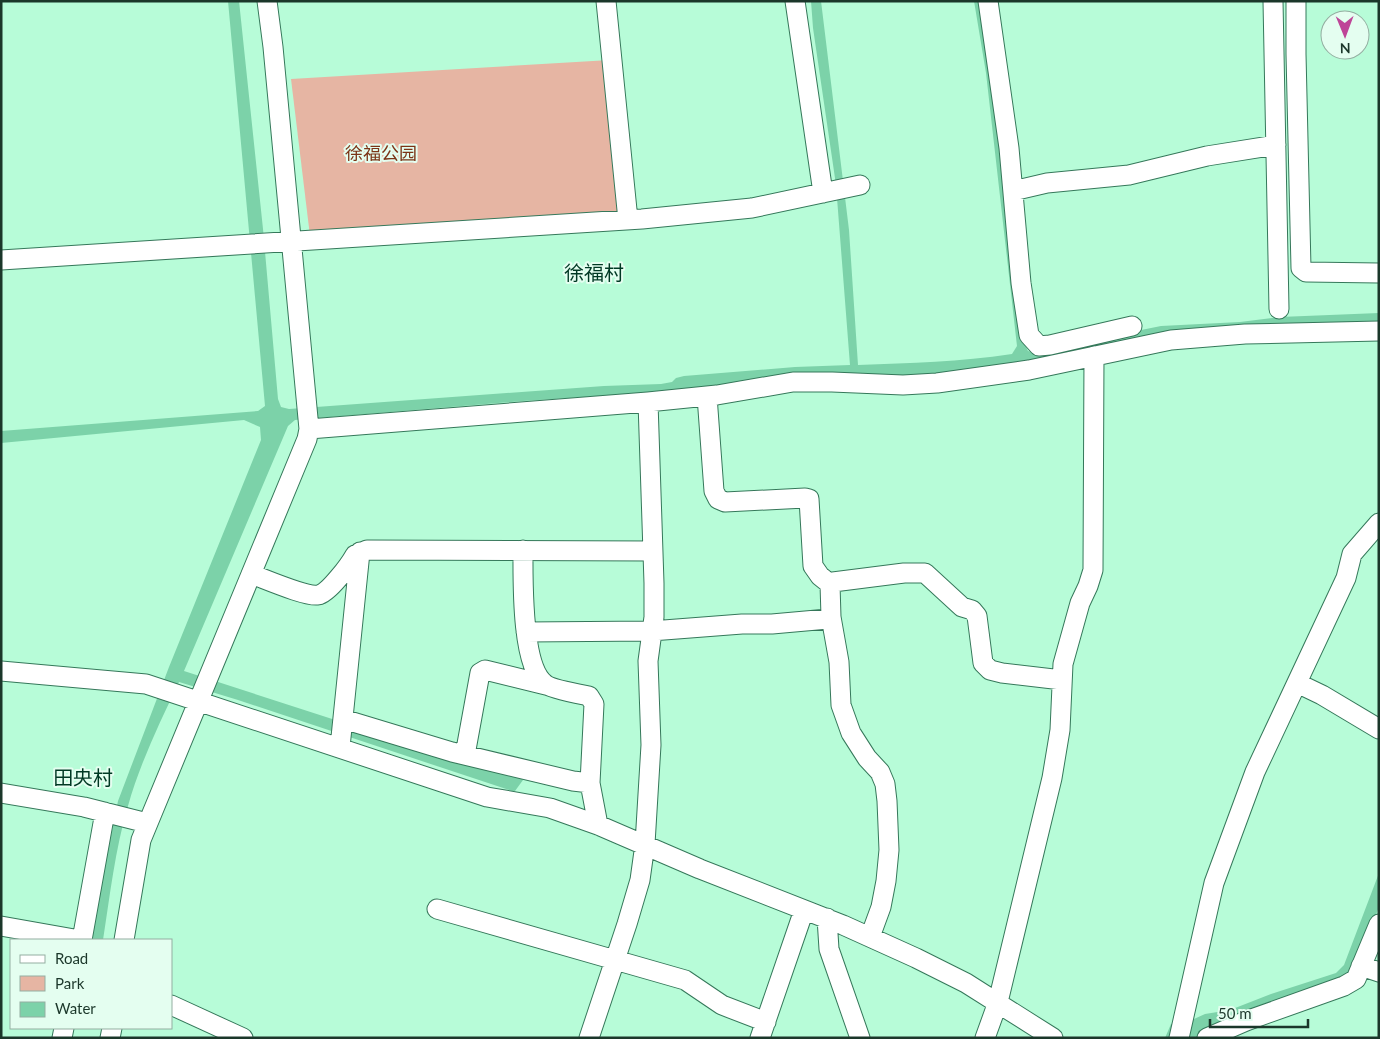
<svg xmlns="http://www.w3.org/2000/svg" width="1380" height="1039" font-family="Lato,'Noto Sans SC',sans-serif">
<rect width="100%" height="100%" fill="#b7fcd8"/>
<path fill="#e6b5a3" d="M610 60 625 215 310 236 291 79Z"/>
<path fill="#7cd2a9" d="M228 1H239L263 229 278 399 281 407 289 409 604 386 661 384 672 382 676 378 684 376 795 367 850 365 836 185 813 28 811 1H821L849 230 858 365C912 363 959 362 1012 354L1017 346 986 73 974 1H981L1025 345 1028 351 1032 352 1161 326 1240 322 1280 317 1379 313V325L1052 358 944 375 717 386 662 392 523 401 295 420 288 426 184 671 391 738 521 777 523 780 515 791H512L238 700 179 682C160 722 140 763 128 806 115 849 110 896 103 940H90L118 801 169 667 261 440 260 427 244 420 1 443V431L258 411 265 406Z
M1379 873V907L1356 965 1351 973 1195 1038H1165L1171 1024 1191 1022 1194 1019 1205 1014 1230 1010 1271 994 1336 973 1344 965Z"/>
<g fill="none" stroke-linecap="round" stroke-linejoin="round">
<defs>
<path id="minor" d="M606 1 628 220
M795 1 823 193
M988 1 1009 148 1021 283 1029 335 1039 346 1050 345 1132 326
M1273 1 1279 309
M1296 1V54L1301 268 1306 272 1379 273
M1013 191 1047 183 1129 175 1207 156 1276 145
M1 260 642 219 752 208 860 185
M707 396 714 491 718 499 725 502 805 498 809 499 813 566 820 576 830 584
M309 429 648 402 717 395 793 382H832L903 385 937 383 1029 370 1171 340 1245 334 1379 331
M523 550C523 579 521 666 545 684 551 689 579 694 589 696L594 704 590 783 598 825
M251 574C265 579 306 597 318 595 329 593 350 564 355 555L367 550 653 551
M831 617 839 662 841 705 851 733 867 758 880 772 885 784 887 801 889 850 886 881 881 907 870 937
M526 632 651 631 742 624H772L828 619 831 617 830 584 833 582 904 573H925L962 607 972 610 977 616 983 663 990 670 1002 673 1062 680
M1 671 146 684 487 797 550 808 598 825 700 869 843 925 916 958 966 983 1053 1038
M1297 683 1322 695 1379 729
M343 719 452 752 573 781 590 783
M340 747 360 552
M465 755 480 673 485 670 546 685
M1 793 84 807 147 823
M437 909 685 980 722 1005 766 1022
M827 918 829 949 860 1038
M1 926 80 940
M82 940 105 812
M124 940 141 840 307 439 309 429 273 47 267 1
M1361 966 1379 972
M171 1005 243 1038
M62 1038 64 1028
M110 1038 112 1028
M589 1038 627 924 640 880 645 844 651 745 648 661 654 617V583L648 402
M760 1038 804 910
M985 1038 998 1002 1052 778 1060 730 1063 664 1080 603 1088 586 1093 570 1094 356
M1179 1038 1214 883 1255 772 1346 578 1352 554 1379 523
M1207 1038 1246 1021 1344 986 1356 979 1379 924"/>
</defs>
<use href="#minor" stroke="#35785a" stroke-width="21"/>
<use href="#minor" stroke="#fff" stroke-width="19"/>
</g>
<g text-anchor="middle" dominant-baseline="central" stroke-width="4" stroke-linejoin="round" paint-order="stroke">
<g font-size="18" fill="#7b3416" stroke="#e4fef0">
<text x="381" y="153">徐福公园</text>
</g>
<g font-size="20" fill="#003924" stroke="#e4fef0">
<text x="594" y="272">徐福村</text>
<text x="83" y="777">田央村</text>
</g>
</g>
<rect width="1380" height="1039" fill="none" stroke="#1b372a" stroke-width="5"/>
<rect x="10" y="939" width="162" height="90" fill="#e4fef0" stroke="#94aea1"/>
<rect x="20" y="955" width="25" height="8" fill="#ffffff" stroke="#94aea1"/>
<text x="55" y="964" font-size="15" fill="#1b372a">Road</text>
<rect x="20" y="976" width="25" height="15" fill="#e6b5a3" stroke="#94aea1"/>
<text x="55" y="989" font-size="15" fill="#1b372a">Park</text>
<rect x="20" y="1002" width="25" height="15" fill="#7cd2a9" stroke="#94aea1"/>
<text x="55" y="1014" font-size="15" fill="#1b372a">Water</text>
<g transform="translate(1345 35) rotate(179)"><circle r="24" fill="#e4fef0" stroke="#94aea1"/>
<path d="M0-4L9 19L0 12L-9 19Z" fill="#be4598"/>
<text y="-8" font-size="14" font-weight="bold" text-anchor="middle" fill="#1b372a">N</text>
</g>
<path d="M1210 1019v8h98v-8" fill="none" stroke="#1b372a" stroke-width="2.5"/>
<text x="1218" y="1019" font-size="15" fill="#1b372a" stroke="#e4fef0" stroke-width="4" paint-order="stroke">50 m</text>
</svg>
